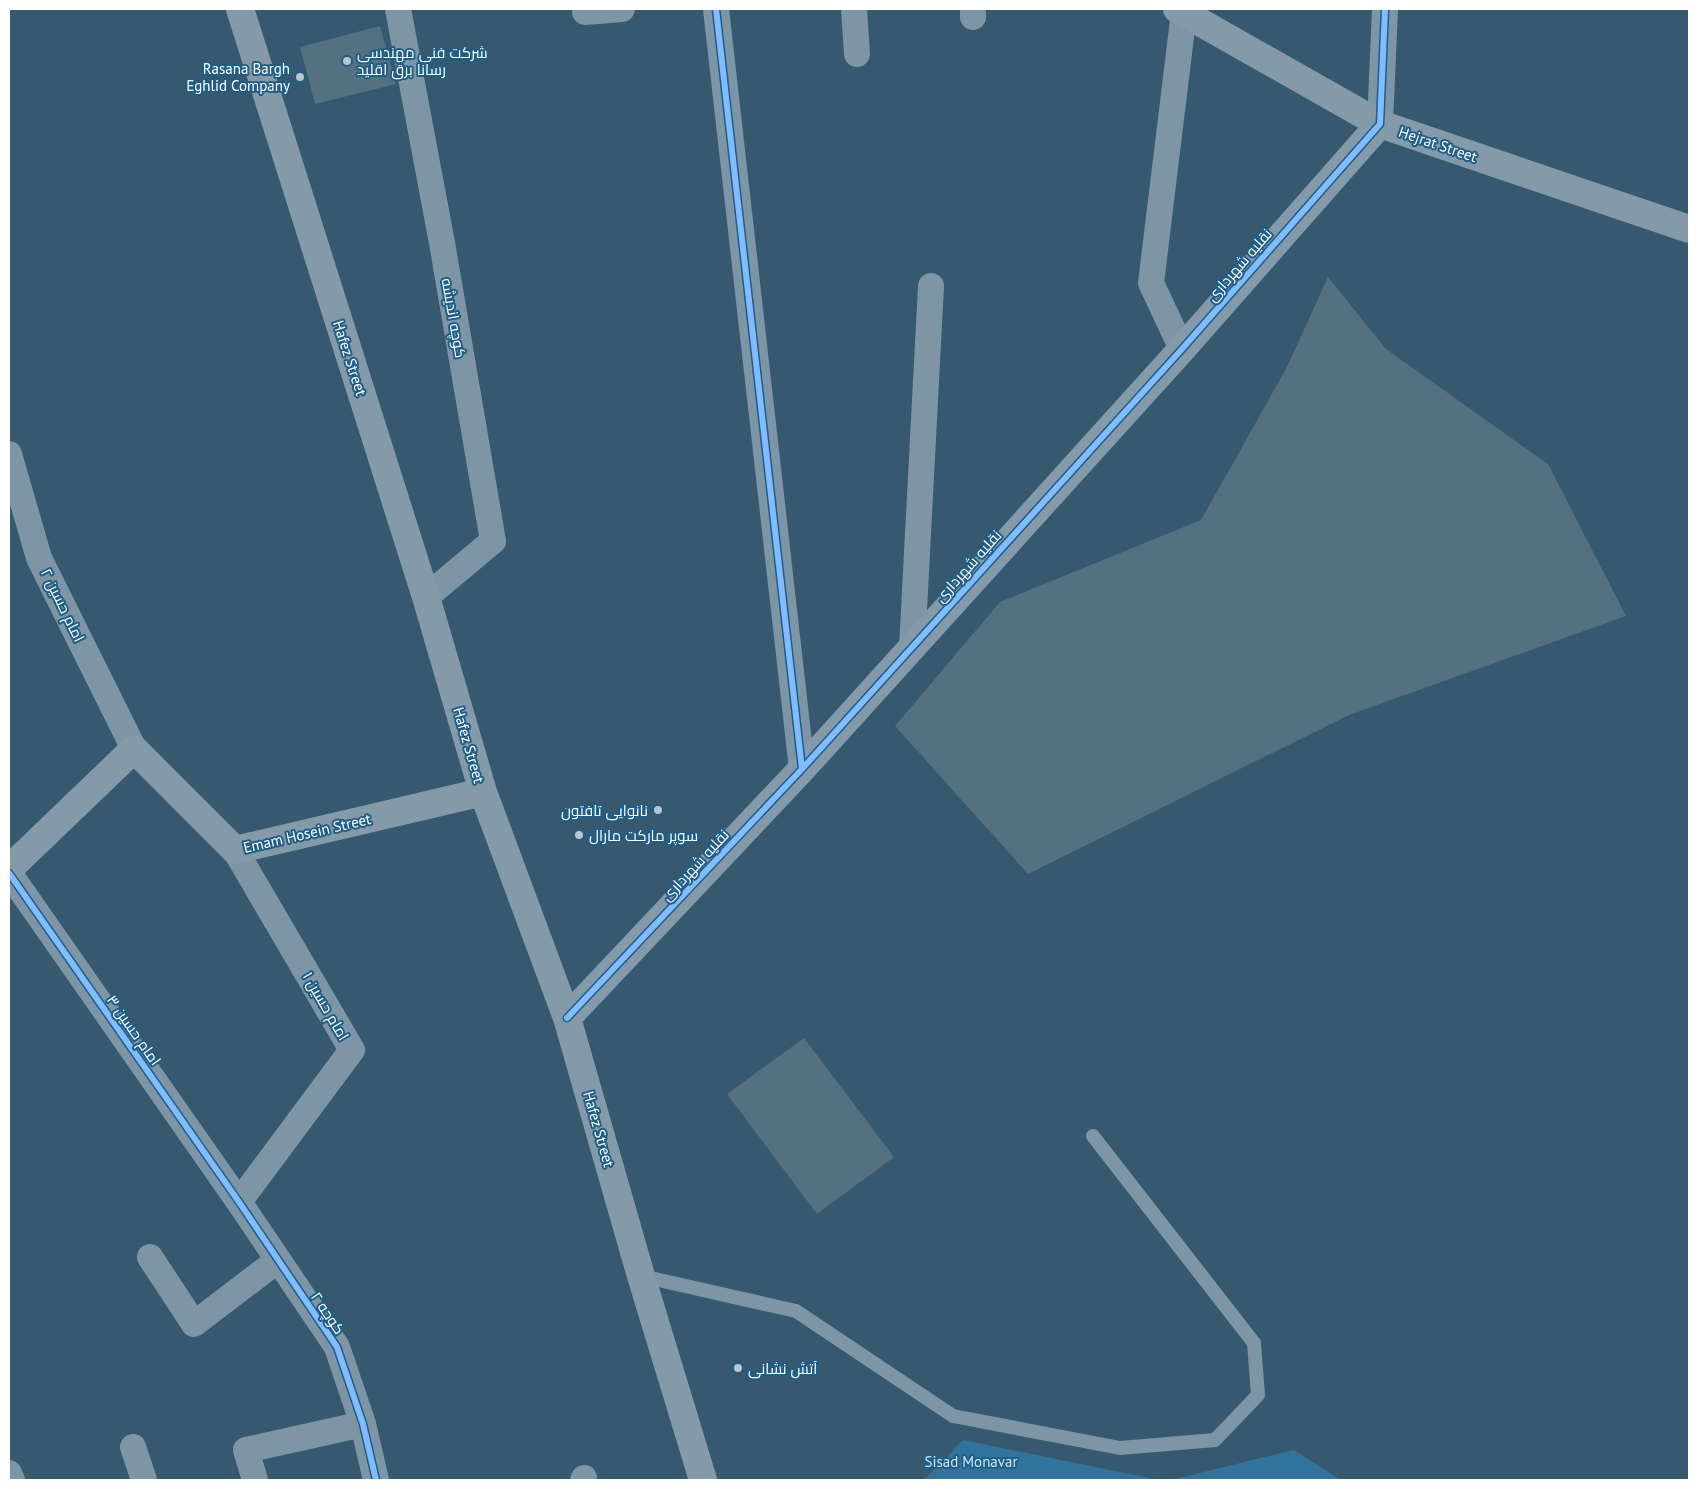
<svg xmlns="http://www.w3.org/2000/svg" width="1698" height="1489" font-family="'PT Sans',Cairo,sans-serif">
<rect width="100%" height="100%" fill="#36596f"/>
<path fill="#31739b" d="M963 1440 1159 1480H924Z
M1294 1450 1341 1480H1171Z"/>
<path fill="#547081" d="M380 26 396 84 315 104 300 47Z
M1328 277 1386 349 1548 464 1626 616 1349 715 1028 874 895 726 1000 602 1201 520 1287 367Z
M804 1038 894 1157 817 1214 727 1094Z"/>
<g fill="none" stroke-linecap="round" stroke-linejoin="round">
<path stroke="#7d95a5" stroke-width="14" d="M641 1276 796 1311 953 1416 1120 1448 1215 1440 1258 1395 1254 1343 1093 1136"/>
<path stroke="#7d95a5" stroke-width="26" d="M398 9 442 243 493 541 426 597
M716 9 802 769
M854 9 857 54
M973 9V17
M585 12 622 9
M1380 124 1385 9
M1182 349 1151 283 1184 12
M9 454 39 558 134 749
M912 648 931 286
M235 850 352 1050 239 1202
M9 873 239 1202 337 1347 363 1424 376 1480
M150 1257 194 1324 278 1260
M133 1447 144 1480
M9 1473 12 1480
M255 1480 246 1450 363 1424
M583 1480 584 1478"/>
<path stroke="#849aa9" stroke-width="28" d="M240 9 426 597 483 792 567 1018 641 1276 703 1480
M1177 9 1380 124 1689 229
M9 869 134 749 235 850 483 792
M567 1018 802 769 1182 349 1380 124"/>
<defs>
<path id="cycleway" d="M716 9 802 769
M9 873 239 1202 337 1347 363 1424 376 1480
M567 1018 802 769 1182 349 1380 124 1385 9"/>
</defs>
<use href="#cycleway" stroke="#1f5e86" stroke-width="9"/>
<use href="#cycleway" stroke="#80bcff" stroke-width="6"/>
</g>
<g fill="#b9c5cd" stroke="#1f5e86" stroke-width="2">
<circle cx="347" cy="61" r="5"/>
<circle cx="300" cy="77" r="5"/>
<circle cx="658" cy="810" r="5"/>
<circle cx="579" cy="835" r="5"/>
<circle cx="738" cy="1368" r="5"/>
</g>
<g text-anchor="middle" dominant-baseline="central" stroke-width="4" stroke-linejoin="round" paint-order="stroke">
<g font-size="15" fill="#fff" stroke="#1f5e86" text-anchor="start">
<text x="357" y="52">شرکت فنی مهندسی<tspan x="357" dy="17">رسانا برق اقلید</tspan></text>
<text x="290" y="68" text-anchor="end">Rasana Bargh<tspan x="290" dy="17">Eghlid Company</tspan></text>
<text x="648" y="810" text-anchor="end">نانوایی تافتون</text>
<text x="589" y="835">سوپر مارکت مارال</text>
<text x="748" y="1368">آتش نشانی</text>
</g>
<g font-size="15" fill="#fff" stroke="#1f5e86">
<text transform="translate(1438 144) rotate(19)">Hejrat Street</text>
<text transform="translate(1239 265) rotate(-49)">نقلیه شهرداری</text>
<text transform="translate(454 318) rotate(80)">کوچه اندیشه</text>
<text transform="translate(350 358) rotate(72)">Hafez Street</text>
<text transform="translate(968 566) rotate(-48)">نقلیه شهرداری</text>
<text transform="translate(63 605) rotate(64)">امام حسین ۲</text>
<text transform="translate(469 745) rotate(74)">Hafez Street</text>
<text transform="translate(307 833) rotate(-13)">Emam Hosein Street</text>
<text transform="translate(695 865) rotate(-47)">نقلیه شهرداری</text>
<text transform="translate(326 1006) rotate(60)">امام حسین ۱</text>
<text transform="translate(134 1030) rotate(55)">امام حسین ۳</text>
<text transform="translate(599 1129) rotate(74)">Hafez Street</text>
<text transform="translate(328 1313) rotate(56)">کوچه ۲</text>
</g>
<g font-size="15" fill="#cce7f7" stroke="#1f5e86">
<text x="971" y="1461">Sisad Monavar</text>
</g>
</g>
<rect width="1698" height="1489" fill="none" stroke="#ffffff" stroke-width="20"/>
</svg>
